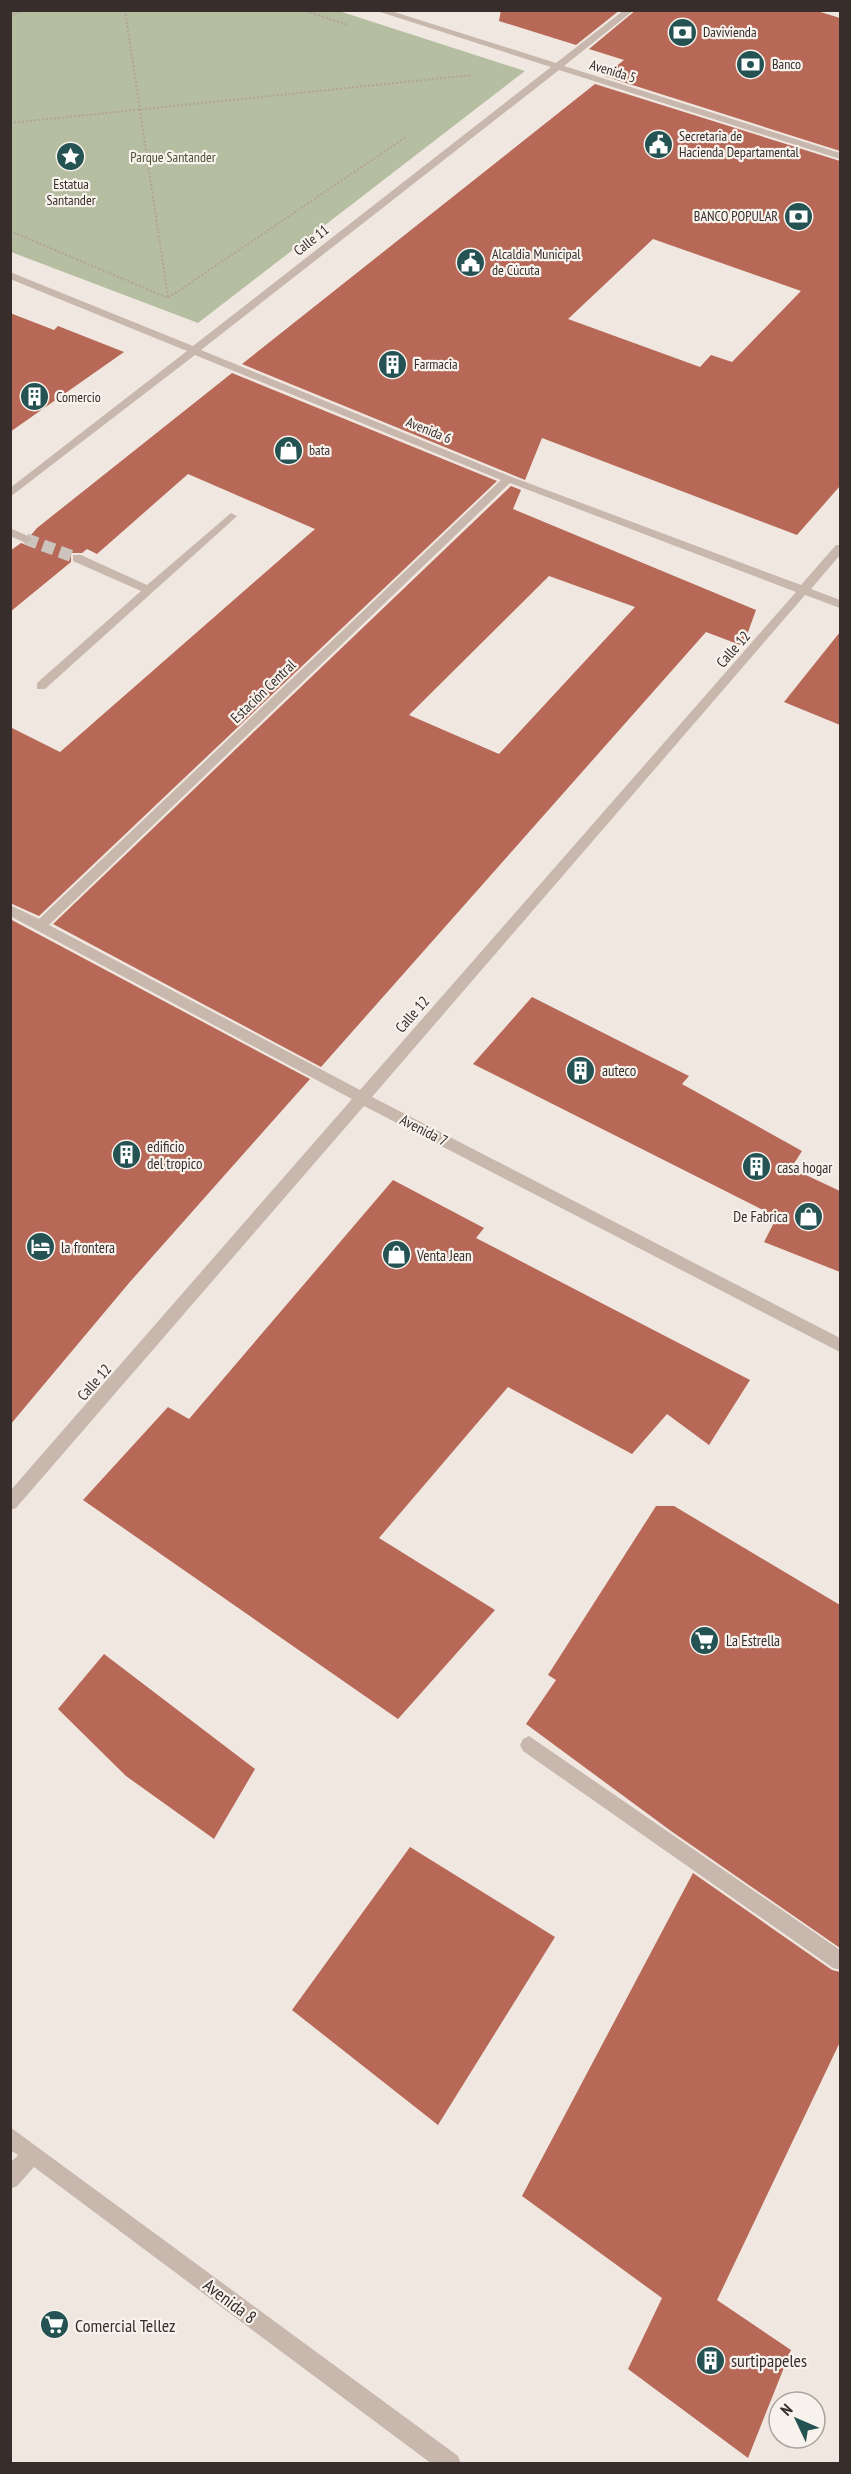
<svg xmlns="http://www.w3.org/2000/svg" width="851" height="2474" font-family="'PT Sans Narrow',sans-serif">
<rect width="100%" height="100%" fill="#f0e8e0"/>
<path fill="#b6bea2" d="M10 11H339L525 71 198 323 11 252Z"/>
<path fill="#b76857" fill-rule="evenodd" d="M501 10H620L576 45 499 21Z
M636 10H814L840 18V151L604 76 624 60 589 49Z
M595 84 840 161V486L797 535 542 438 525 480 242 364ZM653 239 801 291 732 362 711 355 700 367 568 319Z
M10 313 54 330 58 326 124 352 10 432Z
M232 373 497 481 39 916 10 903V727L60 752 315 529 188 474 97 554 87 549 82 553H71V562L10 612V551L21 543 27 545 33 541 31 535 37 528Z
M511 486 521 490 513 509 756 610 743 646 706 632 321 1067 53 924ZM549 576 635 607 499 754 409 715Z
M840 632V725L784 702Z
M10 919 310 1079 129 1283 10 1425Z
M532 997 689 1076 682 1084 802 1151 791 1168 840 1191V1272L764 1242 777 1217 473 1064Z
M393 1180 484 1228 476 1238 750 1380 709 1445 667 1414 632 1454 508 1387 379 1538 495 1610 398 1719 83 1500 168 1407 189 1419Z
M656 1506H674L840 1605V1948L671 1831 526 1724 556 1680 548 1675Z
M104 1654 255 1769 214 1839 126 1776 58 1709Z
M410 1847 555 1937 438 2125 292 2010Z
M693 1873 832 1970 840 1972V2042L717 2300 791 2350 748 2458 628 2369 662 2298 522 2196Z"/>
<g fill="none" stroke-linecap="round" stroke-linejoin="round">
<path stroke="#cbc3bc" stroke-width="12" stroke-dasharray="12 6" stroke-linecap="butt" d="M26 539 77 558"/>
<path stroke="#b3a298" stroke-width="2" stroke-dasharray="2 2" stroke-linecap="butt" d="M125 10 168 297
M303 10 348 25
M10 17 21 10
M10 123 472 75
M10 231 168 298 406 137"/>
<path fill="#c7b7ad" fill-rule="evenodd" d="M374 10H388L556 63 624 10H634L564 66 840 153V159L837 158 559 70 201 350 512 477 801 585 836 545H840V555L811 589 840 600V608L805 595 372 1097 840 1338V1352L364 1106 16 1508 10 1510V1491L352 1099 10 916V905L39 919 501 480 195 355 10 497V488L187 351 10 279V272L193 346 551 67ZM510 483 796 592 360 1090 49 925Z
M231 513 237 516 235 518 45 689H37V683L141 591 73 561V555H81L147 585Z
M10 528 30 537 32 539 26 543 10 536Z
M529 1736 840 1950V1970L833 1968 523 1751 520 1745 523 1739Z
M10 2127 458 2456 461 2464H432L34 2167 17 2186 10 2189V2163L18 2155 10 2150Z"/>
</g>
<defs>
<symbol id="bank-disc" viewBox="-11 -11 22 22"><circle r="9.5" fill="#255353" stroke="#f8f2ec"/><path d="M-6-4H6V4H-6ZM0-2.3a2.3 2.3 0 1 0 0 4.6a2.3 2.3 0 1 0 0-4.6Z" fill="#fff"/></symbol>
<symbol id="civic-disc" viewBox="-11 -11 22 22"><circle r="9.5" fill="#255353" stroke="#f8f2ec"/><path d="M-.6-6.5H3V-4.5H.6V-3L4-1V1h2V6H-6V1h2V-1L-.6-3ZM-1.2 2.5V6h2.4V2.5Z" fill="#fff"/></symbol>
<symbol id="sight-disc" viewBox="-11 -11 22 22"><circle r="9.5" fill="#255353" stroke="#f8f2ec"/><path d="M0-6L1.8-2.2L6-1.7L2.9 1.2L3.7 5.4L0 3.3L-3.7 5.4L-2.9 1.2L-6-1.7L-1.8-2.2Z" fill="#fff"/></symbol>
<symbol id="building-disc" viewBox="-11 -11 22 22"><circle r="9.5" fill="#255353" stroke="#f8f2ec"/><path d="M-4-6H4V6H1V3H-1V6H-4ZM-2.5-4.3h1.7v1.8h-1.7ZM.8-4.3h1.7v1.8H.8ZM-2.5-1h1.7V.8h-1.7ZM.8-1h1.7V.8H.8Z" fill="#fff"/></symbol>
<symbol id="shop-disc" viewBox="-11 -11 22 22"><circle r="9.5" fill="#255353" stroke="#f8f2ec"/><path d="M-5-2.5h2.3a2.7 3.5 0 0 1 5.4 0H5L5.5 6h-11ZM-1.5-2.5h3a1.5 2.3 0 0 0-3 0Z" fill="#fff"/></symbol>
<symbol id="hotel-disc" viewBox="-11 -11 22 22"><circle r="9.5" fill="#255353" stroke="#f8f2ec"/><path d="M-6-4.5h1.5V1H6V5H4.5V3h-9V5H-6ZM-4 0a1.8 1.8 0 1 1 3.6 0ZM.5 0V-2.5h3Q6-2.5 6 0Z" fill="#fff"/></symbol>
<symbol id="supermarket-disc" viewBox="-11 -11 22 22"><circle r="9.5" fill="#255353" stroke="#f8f2ec"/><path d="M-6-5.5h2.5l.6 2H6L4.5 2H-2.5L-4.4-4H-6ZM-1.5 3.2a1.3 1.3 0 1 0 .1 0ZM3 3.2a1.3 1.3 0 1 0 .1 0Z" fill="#fff"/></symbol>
</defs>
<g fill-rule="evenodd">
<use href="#bank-disc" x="666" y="16" width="33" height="33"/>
<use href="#bank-disc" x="734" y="48" width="33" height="33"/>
<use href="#civic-disc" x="642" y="128" width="33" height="33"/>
<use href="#sight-disc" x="54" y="140" width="33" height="33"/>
<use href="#bank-disc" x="782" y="200" width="33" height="33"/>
<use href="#civic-disc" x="454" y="246" width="33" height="33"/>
<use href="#building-disc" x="376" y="348" width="33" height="33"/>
<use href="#building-disc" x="18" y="380" width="33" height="33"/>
<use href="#shop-disc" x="272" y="434" width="33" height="33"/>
<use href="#building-disc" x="564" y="1054" width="33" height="33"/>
<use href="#building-disc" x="110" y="1138" width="33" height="33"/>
<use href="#building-disc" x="740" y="1150" width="33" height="33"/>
<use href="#shop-disc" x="792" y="1200" width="33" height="33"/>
<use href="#hotel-disc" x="24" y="1230" width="33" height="33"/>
<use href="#shop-disc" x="380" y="1238" width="33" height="33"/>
<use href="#supermarket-disc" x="688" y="1624" width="33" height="33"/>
<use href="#supermarket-disc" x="38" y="2308" width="33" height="33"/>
<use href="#building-disc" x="694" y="2344" width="33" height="33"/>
</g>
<g text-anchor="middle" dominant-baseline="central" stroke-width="4.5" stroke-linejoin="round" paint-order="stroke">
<g font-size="14" fill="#372e2b" stroke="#f8f2ec" text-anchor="start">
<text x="703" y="32">Davivienda</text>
<text x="772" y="64">Banco</text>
<text x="679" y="136">Secretaria de<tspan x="679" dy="16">Hacienda Departamental</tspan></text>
<text x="71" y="184" text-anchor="middle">Estatua<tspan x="71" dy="16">Santander</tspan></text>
<text x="778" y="216" text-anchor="end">BANCO POPULAR</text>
<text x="492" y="254">Alcaldia Municipal<tspan x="492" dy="16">de Cúcuta</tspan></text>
<text x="414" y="364">Farmacia</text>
<text x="56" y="397">Comercio</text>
<text x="309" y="450">bata</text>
</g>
<g font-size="14" fill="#372e2b" stroke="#f8f2ec">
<text transform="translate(613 71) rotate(17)">Avenida 5</text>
<text transform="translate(311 240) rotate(-38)">Calle 11</text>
<text transform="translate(429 430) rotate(22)">Avenida 6</text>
</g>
<g font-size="14" fill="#485232" stroke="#f8f2ec">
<text x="173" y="157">Parque Santander</text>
</g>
<g font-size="15" fill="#372e2b" stroke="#f8f2ec">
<text transform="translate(733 649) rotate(-49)">Calle 12</text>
<text transform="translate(263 691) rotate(-44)">Estación Central</text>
<text transform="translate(412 1014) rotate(-49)">Calle 12</text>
<text transform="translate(424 1130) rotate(27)">Avenida 7</text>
<text transform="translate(94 1382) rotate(-49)">Calle 12</text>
</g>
<g font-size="15" fill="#372e2b" stroke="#f8f2ec" text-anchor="start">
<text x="602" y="1070">auteco</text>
<text x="147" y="1146">edificio<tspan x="147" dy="17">del tropico</tspan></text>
<text x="777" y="1167">casa hogar</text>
<text x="788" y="1216" text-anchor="end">De Fabrica</text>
<text x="61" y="1247">la frontera</text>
<text x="417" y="1255">Venta Jean</text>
<text x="726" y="1640">La Estrella</text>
</g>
<g font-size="18" fill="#372e2b" stroke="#f8f2ec">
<text transform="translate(230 2301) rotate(37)">Avenida 8</text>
</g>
<g font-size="18" fill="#372e2b" stroke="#f8f2ec" text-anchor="start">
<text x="75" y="2325">Comercial Tellez</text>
<text x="731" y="2360">surtipapeles</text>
</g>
</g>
<rect width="851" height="2474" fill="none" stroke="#372e2b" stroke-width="24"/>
<g transform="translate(797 2420) rotate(314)"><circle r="28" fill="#f8f2ec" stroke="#aba49f" stroke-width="1.5"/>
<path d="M0-4.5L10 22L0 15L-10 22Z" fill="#255353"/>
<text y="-9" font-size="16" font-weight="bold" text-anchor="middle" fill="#372e2b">N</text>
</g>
</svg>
